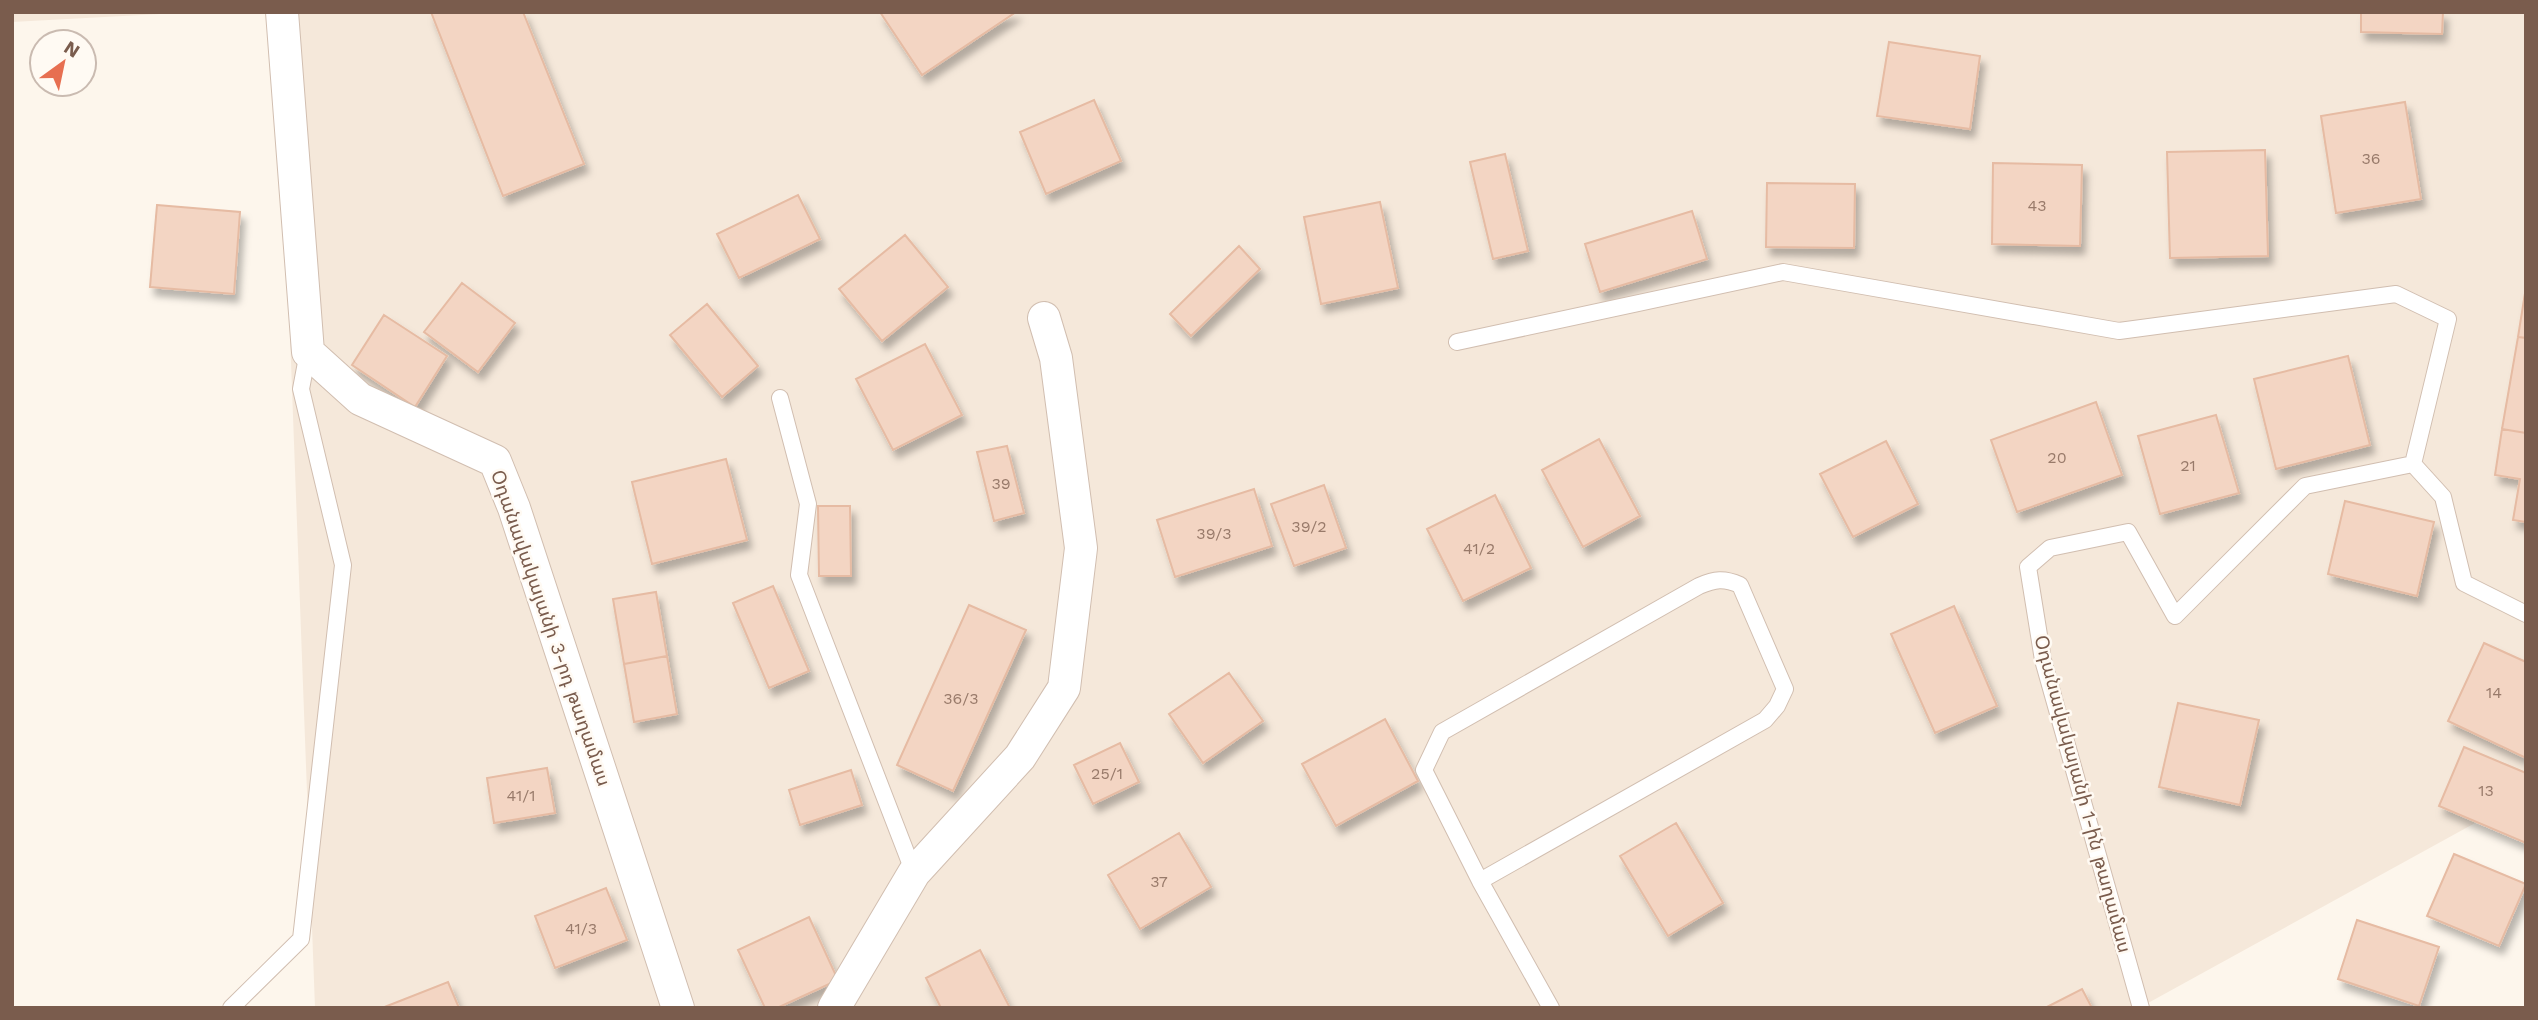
<svg xmlns="http://www.w3.org/2000/svg" width="2538" height="1020" font-family="'Work Sans','Noto Sans Armenian',sans-serif">
<defs>
<filter id="shadow"><feDropShadow dx="4.5" dy="8" stdDeviation="3.5" flood-color="#0004"/></filter>
</defs>
<rect width="100%" height="100%" fill="#fdf6ec"/>
<path fill="#f5e8da" d="M12 12H197L12 22Z
M278 12H2526V795L2139 1008H315Z"/>
<path fill="#f3d5c3" stroke="#e6bba3" stroke-width="2" filter="url(#shadow)" d="M431 12H523L584 164 503 196Z
M880 12H1016L922 75Z
M2361 12H2443L2442 34 2361 32Z
M1889 42 1980 56 1970 129 1877 116Z
M1094 100 1121 161 1046 194 1020 132Z
M2405 102 2421 199 2336 213 2321 116Z
M2265 150 2268 256 2170 258 2167 152Z
M1505 154 1528 251 1493 259 1470 162Z
M1993 163 2082 165 2080 246 1992 244Z
M1767 183 1855 184 1854 248 1766 247Z
M798 195 820 239 739 278 717 234Z
M1380 202 1398 288 1321 304 1304 217Z
M157 205 240 212 234 294 150 287Z
M1692 211 1707 259 1600 292 1585 244Z
M905 235 948 287 882 341 839 289Z
M1239 246 1260 269 1191 336 1170 314Z
M462 283 515 323 478 372 424 332Z
M2526 287V338L2518 337Z
M707 304 758 366 722 397 670 335Z
M384 315 447 356 415 407 352 365Z
M2518 337 2526 338V433L2502 429Z
M925 344 962 415 893 450 856 379Z
M2348 356 2370 445 2276 469 2254 379Z
M2096 402 2122 475 2017 512 1991 440Z
M2216 415 2239 493 2160 514 2138 436Z
M2502 429 2526 433V522L2513 520 2520 479 2495 475Z
M1599 439 1640 516 1583 547 1542 470Z
M1886 441 1918 504 1853 537 1820 474Z
M1007 446 1024 513 994 521 977 452Z
M726 459 747 540 652 564 632 482Z
M1324 485 1346 548 1294 566 1271 504Z
M1254 489 1272 546 1175 577 1157 520Z
M1495 495 1531 568 1463 601 1427 529Z
M2345 501 2434 522 2417 596 2328 574Z
M818 506H850L851 576H819Z
M773 586 809 671 769 688 733 603Z
M656 592 667 656 624 664 613 599Z
M969 605 1026 630 953 791 897 765Z
M1954 606 1997 706 1935 733 1891 634Z
M2484 643 2526 662V758L2448 721Z
M667 656 677 714 634 722 624 664Z
M1229 673 1263 721 1203 763 1169 714Z
M2178 703 2259 720 2240 805 2159 787Z
M1385 719 1418 781 1336 826 1302 764Z
M1120 743 1139 782 1093 804 1074 765Z
M2464 747 2526 773V843L2439 806Z
M547 768 555 813 494 823 487 778Z
M851 770 862 805 800 825 789 790Z
M1676 823 1723 903 1668 936 1620 856Z
M1179 833 1211 887 1140 929 1108 875Z
M2454 854 2526 884 2499 946 2427 916Z
M606 888 627 940 555 968 535 916Z
M809 917 838 980 777 1008H765L738 950Z
M2357 920 2439 947 2419 1006 2338 979Z
M980 950 1010 1008H941L926 978Z
M448 982 459 1008H382Z
M2082 989 2092 1008H2045Z"/>
<g fill="none" stroke-linecap="round" stroke-linejoin="round">
<defs>
<path id="service" d="M1457 342 1783 272 2119 331 2396 294 2448 319 2413 464
M780 398 808 504 799 575 914 873
M1480 881 1765 720 1777 706 1785 689 1740 585C1724 578 1715 579 1699 586L1442 732 1424 770 1480 881 1551 1008
M231 1008 301 939 343 565 301 389 308 352
M2141 1008 2043 660 2028 567 2050 548 2128 532 2175 616 2305 486 2413 464 2443 497 2464 583 2526 614"/>
<path id="minor" d="M282 12 308 352 360 399 495 461 514 508 678 1008
M834 1008 914 873 1020 757 1064 688 1081 548 1056 358 1044 318"/>
</defs>
<use href="#service" stroke="#d1beb0" stroke-width="18"/>
<use href="#minor" stroke="#d1beb0" stroke-width="34"/>
<use href="#service" stroke="#fff" stroke-width="16"/>
<use href="#minor" stroke="#fff" stroke-width="32"/>
</g>
<g text-anchor="middle" dominant-baseline="central" stroke-width="5" stroke-linejoin="round" paint-order="stroke">
<g font-size="16" fill="#987a6a">
<text x="2371" y="158">36</text>
<text x="2037" y="205">43</text>
<text x="2057" y="457">20</text>
<text x="2188" y="465">21</text>
<text x="1001" y="483">39</text>
<text x="1309" y="526">39/2</text>
<text x="1214" y="533">39/3</text>
<text x="1479" y="548">41/2</text>
<text x="2494" y="692">14</text>
<text x="961" y="698">36/3</text>
<text x="1107" y="773">25/1</text>
<text x="2486" y="790">13</text>
<text x="521" y="795">41/1</text>
<text x="1159" y="881">37</text>
<text x="581" y="928">41/3</text>
</g>
<g font-size="19" fill="#7a5c4d" stroke="#fffaf3">
<text transform="translate(551 628) rotate(71)">Օդանավակայանի 3-րդ թաղամաս</text>
<text transform="translate(2083 794) rotate(75)">Օդանավակայանի 1-ին թաղամաս</text>
</g>
</g>
<rect width="2538" height="1020" fill="none" stroke="#7a5c4d" stroke-width="28"/>
<g transform="translate(63 63) rotate(33)"><circle r="33" fill="#fffaf3" stroke="#cabbb1" stroke-width="2"/>
<path d="M0-5L12 26L0 18L-12 26Z" fill="#e76f51"/>
<text y="-10" font-size="19" font-weight="bold" text-anchor="middle" fill="#7a5c4d">N</text>
</g>
</svg>
